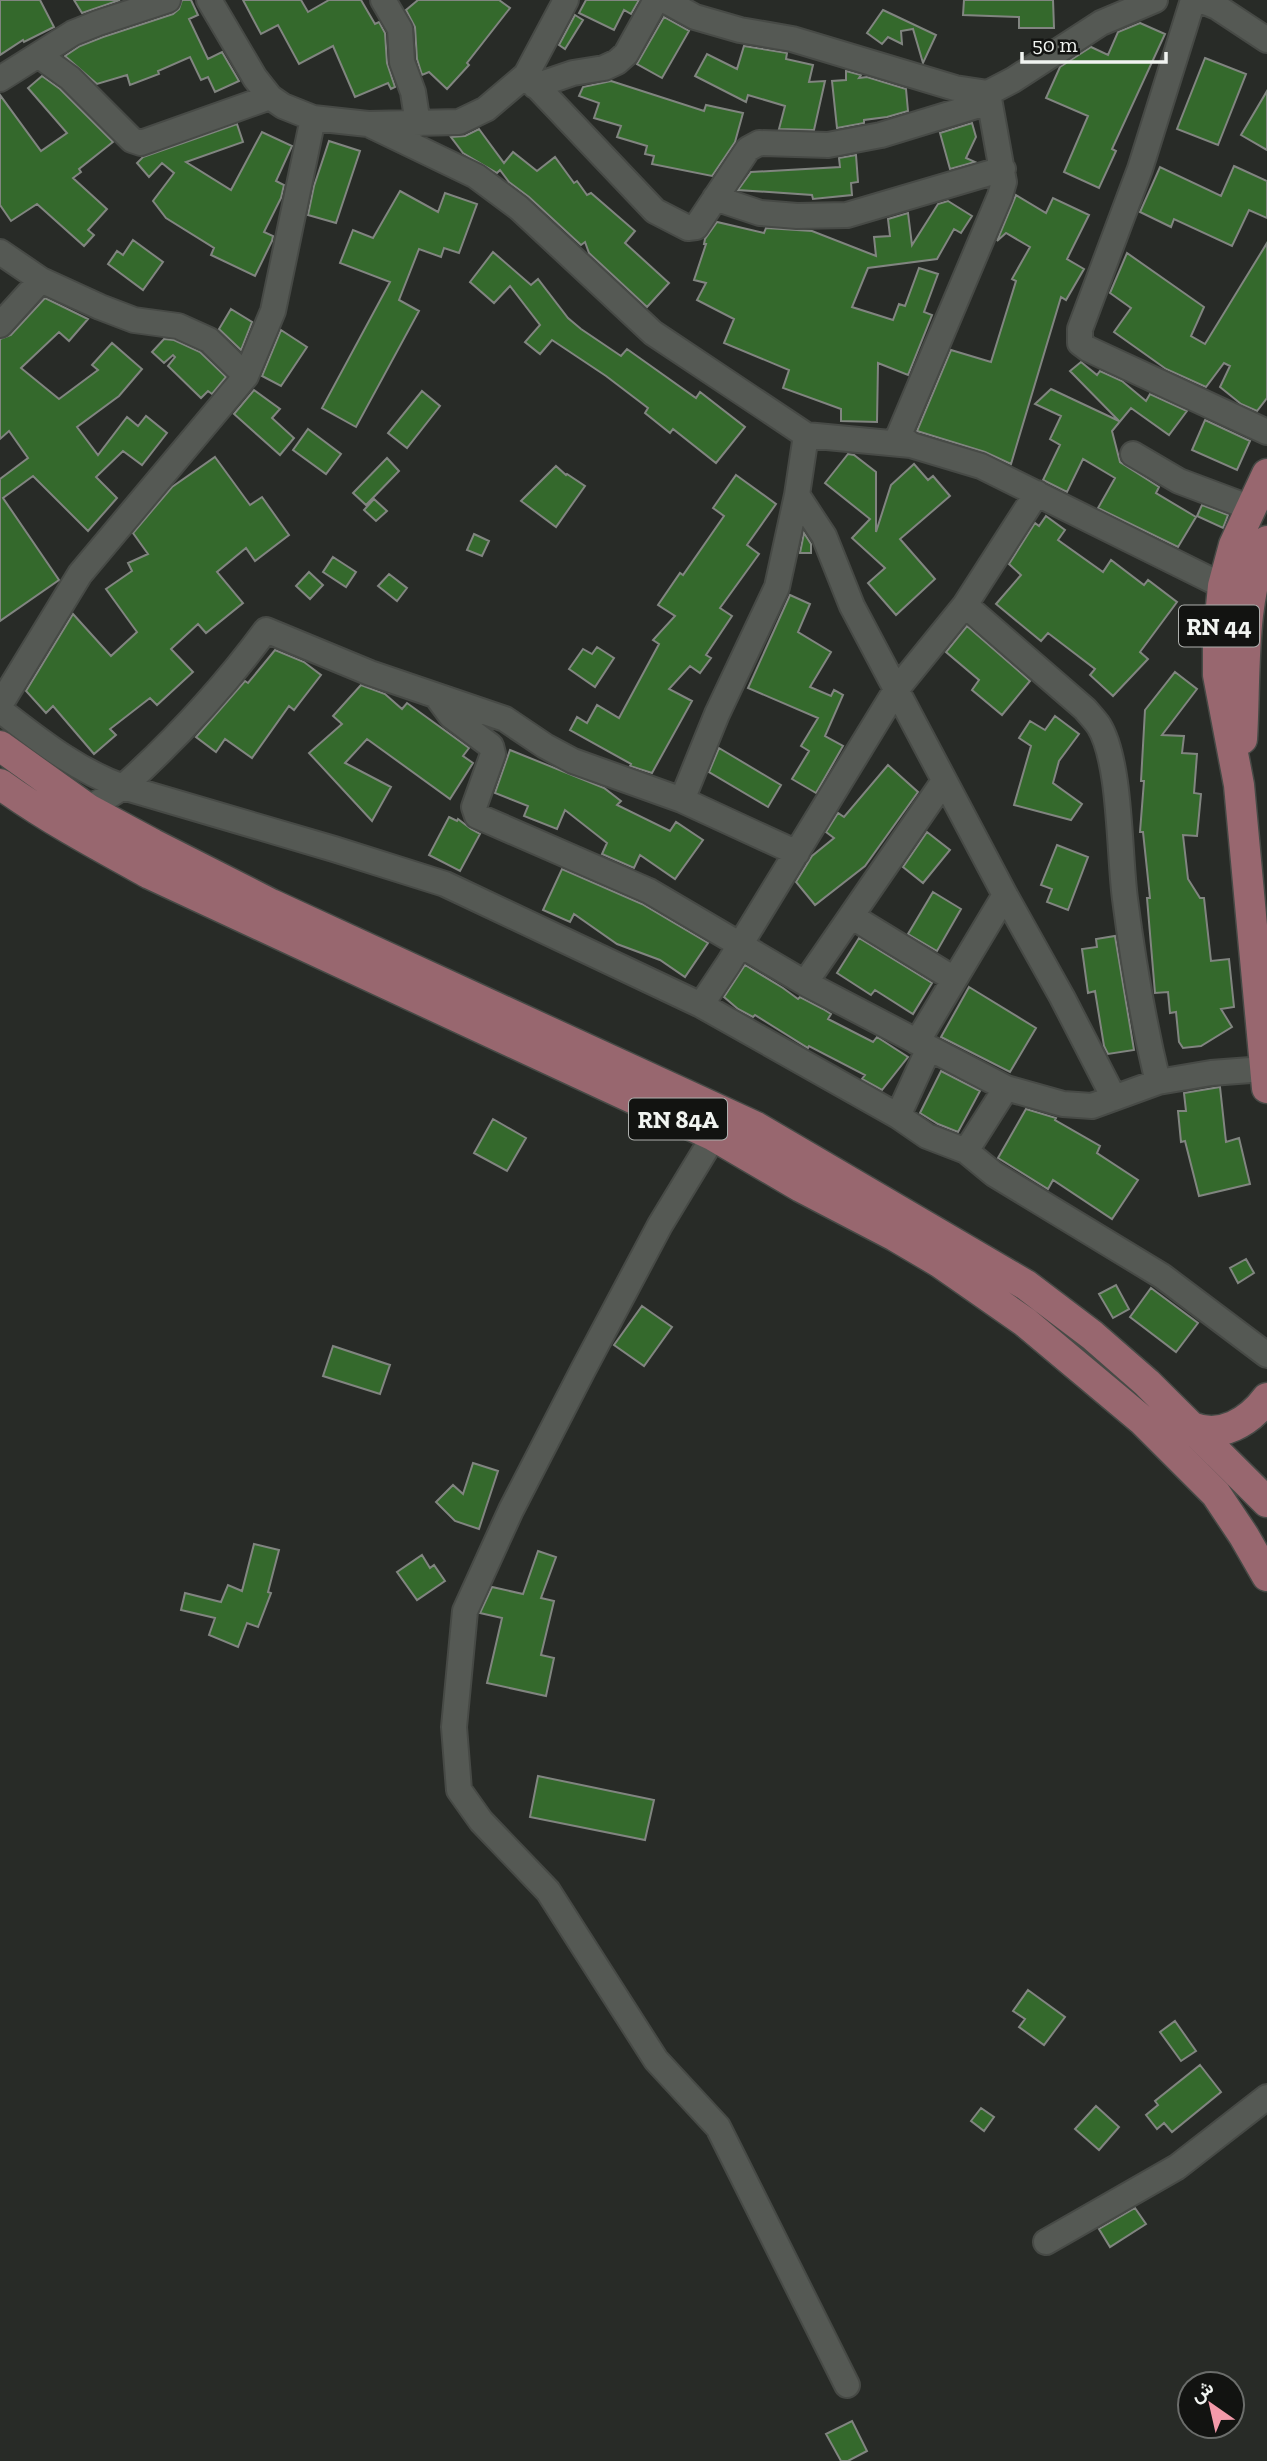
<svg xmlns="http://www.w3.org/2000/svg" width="1267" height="2461" font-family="'Zilla Slab',Vazirmatn,serif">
<rect width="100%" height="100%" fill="#282b27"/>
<path fill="#34692c" stroke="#818580" stroke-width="2" d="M0 0H40L54 27 24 42 23 40 0 55Z
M74 0H120L82 13Z
M182 0H191L198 15 189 19 208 59 222 52 239 81 215 92 208 77 201 80 190 57 158 71 159 74 130 85 127 75 97 84 65 56 80 46 103 37 173 14 179 9Z
M243 0H301L308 12 329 0H361L375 24 379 22 385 33 387 63 395 87 391 89 388 83 355 97 333 46 299 64 278 25 261 34Z
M418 0H499L510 8 467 63 469 65 447 89 429 72 422 75 417 59 415 27 406 10Z
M586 0H639L631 14 624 10 614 30 579 13Z
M964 0H1053L1054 28H1019V17L963 15Z
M883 10 936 35 923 63 913 29 901 31 902 44 888 37 882 44 867 33Z
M575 15 583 20 565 49 559 45Z
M664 17 689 31 662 78 637 64Z
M1140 23 1165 34 1112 149 1116 151 1099 188 1064 172 1088 116 1046 98 1060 67 1091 47 1108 55 1118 32Z
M744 46 787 53 786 59 813 65 809 82 825 81 814 130 779 129 785 106 748 95 746 102 695 76 707 54 737 69Z
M1205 58 1246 74 1218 145 1177 129Z
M846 71 861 75 859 78 867 77 906 89 908 111 887 117 864 120V123L837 128 832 81 846 80Z
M42 76 60 89 113 142 79 169 81 172 73 178 107 209 88 230 94 235 84 246 37 204 11 221 0 205V95L41 151 67 133 28 88Z
M611 81 704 111 706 105 743 113 735 142 712 176 652 164 654 156 645 154 647 146 617 137 621 126 594 118 599 103 579 96 583 87Z
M1267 91V150L1241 135Z
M972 123 976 137 966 158 975 162 950 169 940 133Z
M237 124 243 142 186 162 231 190 262 132 292 146 276 181 284 185 281 198 264 232 273 236 272 241 255 276 211 255 214 248 166 218 153 201 174 173 162 163 149 177 137 163 143 157Z
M479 129 504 163 513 152 537 171 555 157 574 183 577 181 587 195 591 193 635 231 625 243 669 283 647 307 589 253 585 242 581 245 529 197 509 182 500 170 497 173 463 153 451 137 465 136Z
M329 141 360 151 336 223 308 215 314 186Z
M856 155 858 182 851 183 852 195 813 199 812 195 738 190 751 172 840 167 839 158Z
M1234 166 1267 181V218L1249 210 1232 246 1174 219 1171 227 1140 212 1160 167 1221 196Z
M400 191 438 212 445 193 477 204 459 253 444 248 441 257 419 249 399 300 419 311 356 427 322 408 390 282 340 263 353 230 373 238Z
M1016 195 1046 213 1053 198 1089 215 1067 259 1084 269 1066 300 1061 297 1011 464 985 452 917 431 951 350 991 362 1016 281 1012 279 1030 247 1006 233 997 241Z
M948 201 972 216 961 233 954 229 937 259 868 268 852 307 893 320 899 304 905 306 919 268 938 274 924 312 932 315 908 375 878 363 877 422 841 421V409L783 388 789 370 724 343 734 319 697 300 706 283 694 280 706 244H704L705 239 717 222 764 233 766 228 812 231 876 256 874 237 890 236 888 219 908 213 912 245 938 204Z
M133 240 163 262 143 290 108 264 117 251 123 255Z
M1267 243V398L1257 411 1241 404 1220 387 1230 366 1224 363 1206 387 1166 369 1114 332 1131 308 1110 293 1127 253 1204 307 1191 336 1205 344Z
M493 252 531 285 538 279 568 318 581 329 621 356 627 349 696 398 700 392 745 427 716 463 673 429 670 433 645 413 648 408 606 376 552 340 540 354 525 342 540 325 510 286 494 303 470 282Z
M45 298 88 319 69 341 59 332 21 368 59 399 98 370 92 365 112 343 142 369 119 396 77 427 98 455 127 417 138 426 146 416 167 433 142 465 123 451 96 477 117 498 88 531 33 476 3 498 59 580 0 621V479L28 458 9 431 0 439V339L11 335Z
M231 309 252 322 241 350 219 329Z
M281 330 307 347 281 386 262 376Z
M164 339 174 340 200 352 226 377 212 394 208 391 201 398 168 366 175 357 173 355 164 363 152 352Z
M1081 362 1097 375 1100 371 1122 381 1146 401 1150 394 1187 411 1169 435 1131 408 1112 431 1120 462 1159 487 1156 493 1196 517 1178 547 1098 508 1115 478 1083 459 1067 492 1043 480 1060 445 1050 439 1061 416 1035 404 1051 389 1119 421 1070 371Z
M254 390 280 409 272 418 294 438 280 455 234 414Z
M422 391 440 406 407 448 388 433Z
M1205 420 1250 441 1237 470 1192 450Z
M308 429 341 454 326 474 293 450Z
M848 454 854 455 876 472V532L891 485 914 464 928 480 933 476 950 496 900 539 935 579 896 615 868 583 885 568 852 538 870 519 825 483Z
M215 457 250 505 262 497 289 535 255 561 246 548 217 572 243 603 206 633 198 624 171 649 193 672 157 705 150 698 110 729 116 735 94 754 53 706 46 713 26 691 73 614 111 656 137 632 106 589 132 571 128 563 148 554 133 533 172 487Z
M387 458 399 471 366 505 353 493Z
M556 466 566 475 567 474 585 486 556 527 521 501Z
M736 475 776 504 747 545 759 554 720 608 732 616 706 655 711 658 700 673 690 666 669 689 692 701 652 773 630 766 631 764 570 730 577 717 587 723 597 705 619 718 659 644 653 640 675 616 658 605 680 573 683 575 724 516 713 508Z
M374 499 387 511 376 521 364 510Z
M1202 505 1228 515 1223 528 1197 516Z
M1046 516 1065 530 1058 540 1103 572 1111 560 1144 585 1148 580 1177 602 1140 652 1148 659 1113 696 1090 675 1095 669 1048 633 1041 641 996 604 1021 575 1009 564 1035 523 1039 526Z
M804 533 811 544V553H800Z
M474 534 489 541 482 556 467 550Z
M333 557 356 572 346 587 323 572Z
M309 572 323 585 310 599 296 586Z
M389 574 407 588 397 601 378 586Z
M790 595 810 604 798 632 831 652 810 687 831 696 834 690 843 695 825 736 843 746 816 793 792 779 809 751 801 746 818 718 748 688Z
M967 626 1030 681 1002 715 972 690 979 680 946 652Z
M597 647 614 658 595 687 569 669 583 649 592 654Z
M275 650 304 662 321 675 294 710 289 706 252 758 225 739 216 752 196 737 245 681 248 683Z
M1175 672 1197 689 1162 735 1184 736 1182 753 1197 754 1194 793 1201 794 1197 836 1183 835 1188 879 1200 898H1204L1211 961 1229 959 1234 1007 1221 1009 1232 1027 1201 1046 1183 1048 1179 1042 1176 1012 1170 1013 1168 992 1155 993 1147 898H1150L1143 832H1140L1144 781H1141L1145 710Z
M361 685 385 694 402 709 407 703 469 748 463 756 473 763 450 799 367 739 345 763 391 787 372 821 309 753 342 724 333 716Z
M1055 716 1079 734 1059 761 1053 783 1082 804 1071 820 1014 805 1031 746 1019 738 1030 721 1045 730Z
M719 748 781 785 768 807 709 772Z
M510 750 604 788 621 801 617 805 670 831 676 822 703 840 675 879 640 855 634 868 602 854 607 843 565 810 557 829 524 816 528 806 495 793Z
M888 765 918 792 865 866 815 905 796 882 812 856 834 838 826 832 838 813 844 817Z
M449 817 457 821 458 819 471 829 480 834 460 871 429 855Z
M927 832 950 850 923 883 903 867Z
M1057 845 1088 857 1068 910 1047 902 1052 889 1041 885Z
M562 869 642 904 708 943 685 977 660 960 617 944 574 914 570 922 543 910Z
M933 892 961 909 937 951 908 934Z
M1115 936 1134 1050 1108 1054 1104 1046 1095 991 1088 993 1082 949 1097 947 1096 939Z
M859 938 932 983 913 1014 875 990 871 995 837 973Z
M745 965 783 988 798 999 800 997 823 1009 831 1014 828 1019 873 1042 877 1037 908 1057 882 1090 862 1079 865 1075 809 1046 808 1048 755 1015 753 1017 738 1009 724 997Z
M969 987 1036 1028 1010 1072 941 1037Z
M941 1071 980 1091 958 1132 938 1124 920 1113Z
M1220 1087 1226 1142 1239 1138 1250 1184 1199 1196 1185 1141 1181 1142 1178 1111H1186L1184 1093Z
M1026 1109 1056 1118 1055 1120 1100 1146 1097 1153 1138 1180 1112 1219 1053 1180 1048 1189 998 1158Z
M493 1119 526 1138 507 1171 474 1153Z
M1246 1259 1254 1273 1238 1283 1230 1268Z
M1116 1285 1129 1309 1113 1318 1099 1294Z
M1151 1288 1198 1323 1176 1352 1130 1317Z
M642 1306 672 1327 644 1366 614 1345Z
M333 1346 390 1365 380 1394 323 1376Z
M473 1463 498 1471 479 1529 455 1521 436 1502 453 1485 463 1494Z
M254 1544 279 1550 268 1592 271 1593 258 1627 247 1623 238 1647 209 1635 215 1618 181 1610 185 1593 221 1602 228 1585 242 1591Z
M538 1551 556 1557 541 1598 554 1601 541 1655 554 1658 546 1696 487 1683 502 1618 480 1613 492 1587 523 1594Z
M422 1555 430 1568 434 1565 445 1581 417 1600 397 1572Z
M538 1776 654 1800 645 1840 530 1817Z
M1028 1990 1065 2017 1044 2045 1019 2027 1025 2019 1013 2011Z
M1175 2021 1196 2051 1181 2061 1160 2032Z
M1200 2065 1221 2092 1172 2132 1164 2123 1157 2129 1146 2115 1158 2105 1155 2101Z
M1096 2106 1119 2127 1099 2150 1075 2129Z
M981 2108 994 2117 984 2131 971 2121Z
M1135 2208 1146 2224 1110 2247 1099 2229Z
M852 2421 867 2451 848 2461H841L826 2434Z"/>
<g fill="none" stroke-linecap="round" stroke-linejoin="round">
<defs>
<path id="minor" d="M209 0 255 78 270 97 283 106 313 118 368 124 459 122 486 109 526 75 566 0
M383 0 400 29 402 62 413 92 418 124
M664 0 695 17 740 30 792 39 955 88 988 93 1013 80 1101 23 1155 0
M1193 0 1140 169 1080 329V343L1088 349 1267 432
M1200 0 1217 7 1267 40
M38 55 70 78 132 140 141 143 270 97
M526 75 655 211 688 228 696 227 748 149 759 143 828 145 881 135 989 102
M0 79 73 33 98 23 168 0
M535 86 573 73 604 68 617 62 626 54 656 0
M368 124 476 176 519 208 653 333 806 435 911 445 981 466 1223 586
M715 198 760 213 797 216 847 215 1003 169
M0 252 41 280 100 307 134 320 178 326 209 340 246 376
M0 325 41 280
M911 445 899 435 1000 196 1004 182 988 93
M1133 454 1179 481 1251 508
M797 495 824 536 852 606 1005 895 1062 997 1114 1098
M965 605 1085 709C1090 715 1095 720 1099 726 1121 762 1119 854 1125 899 1133 961 1143 1021 1158 1082
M437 697 451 716 491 746 493 754 474 807 477 816 649 891 805 983 1006 1088 1063 1104 1092 1106 1158 1082 1211 1073 1264 1069
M0 705 80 574 246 376 273 311 313 118
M0 710C39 740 76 770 123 787 175 740 224 687 266 630L370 673 505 719 545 746 573 761 682 800 797 853
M682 800 717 714 777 587 797 495 806 435
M75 820 88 809 123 787 334 849 445 884 701 1005 898 1116 927 1136 966 1151 994 1174 1162 1276 1267 1355
M851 916 954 979
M805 983 944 781
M701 1005 729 963 896 690 965 605 1037 493
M917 1042 1005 895
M898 1116 929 1048
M714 1136 660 1225 583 1370 511 1510 465 1611 454 1727 459 1790 481 1821 548 1891 656 2060 718 2127 847 2385
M966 1151 1006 1088
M1046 2242 1177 2167 1267 2097"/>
<path id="major" d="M1267 474 1234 545 1223 586 1218 638V675L1239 785 1267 1088
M1242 739C1246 675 1240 600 1267 541
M0 746 88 809 153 844 271 904 756 1127 1026 1285 1092 1335 1147 1383 1267 1502
M0 784C47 818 99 846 150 874L714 1136 801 1187 895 1236 939 1262 1025 1322 1142 1420 1216 1494 1244 1536 1267 1576
M1192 1427C1221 1439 1249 1422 1267 1398"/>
</defs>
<use href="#minor" stroke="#474a46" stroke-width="28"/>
<use href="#major" stroke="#474a46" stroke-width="33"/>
<use href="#minor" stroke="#555954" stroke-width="24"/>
<use href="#major" stroke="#98676f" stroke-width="30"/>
</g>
<g text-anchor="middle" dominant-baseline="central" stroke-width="7" stroke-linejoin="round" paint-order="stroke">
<g fill="#121311" stroke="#aeb0ae" stroke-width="2">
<rect x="1179" y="605.5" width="80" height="41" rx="5"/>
<rect x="629" y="1098.5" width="98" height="41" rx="5"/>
</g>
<g font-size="24" font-weight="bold" fill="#f1f4f1">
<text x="1219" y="626">RN 44</text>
<text x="678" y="1119">RN 84A</text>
</g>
</g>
<g transform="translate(1211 2405) rotate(326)"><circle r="33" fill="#121311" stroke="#6b6d6b" stroke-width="2"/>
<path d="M0-5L12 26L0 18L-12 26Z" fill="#f39aaa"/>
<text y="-10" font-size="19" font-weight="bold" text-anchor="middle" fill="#f1f4f1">ش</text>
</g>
<path d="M1022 52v10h144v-10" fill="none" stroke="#f1f4f1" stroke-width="3.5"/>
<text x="1032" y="52" font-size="21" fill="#f1f4f1" stroke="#121311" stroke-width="5" paint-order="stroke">50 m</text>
</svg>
